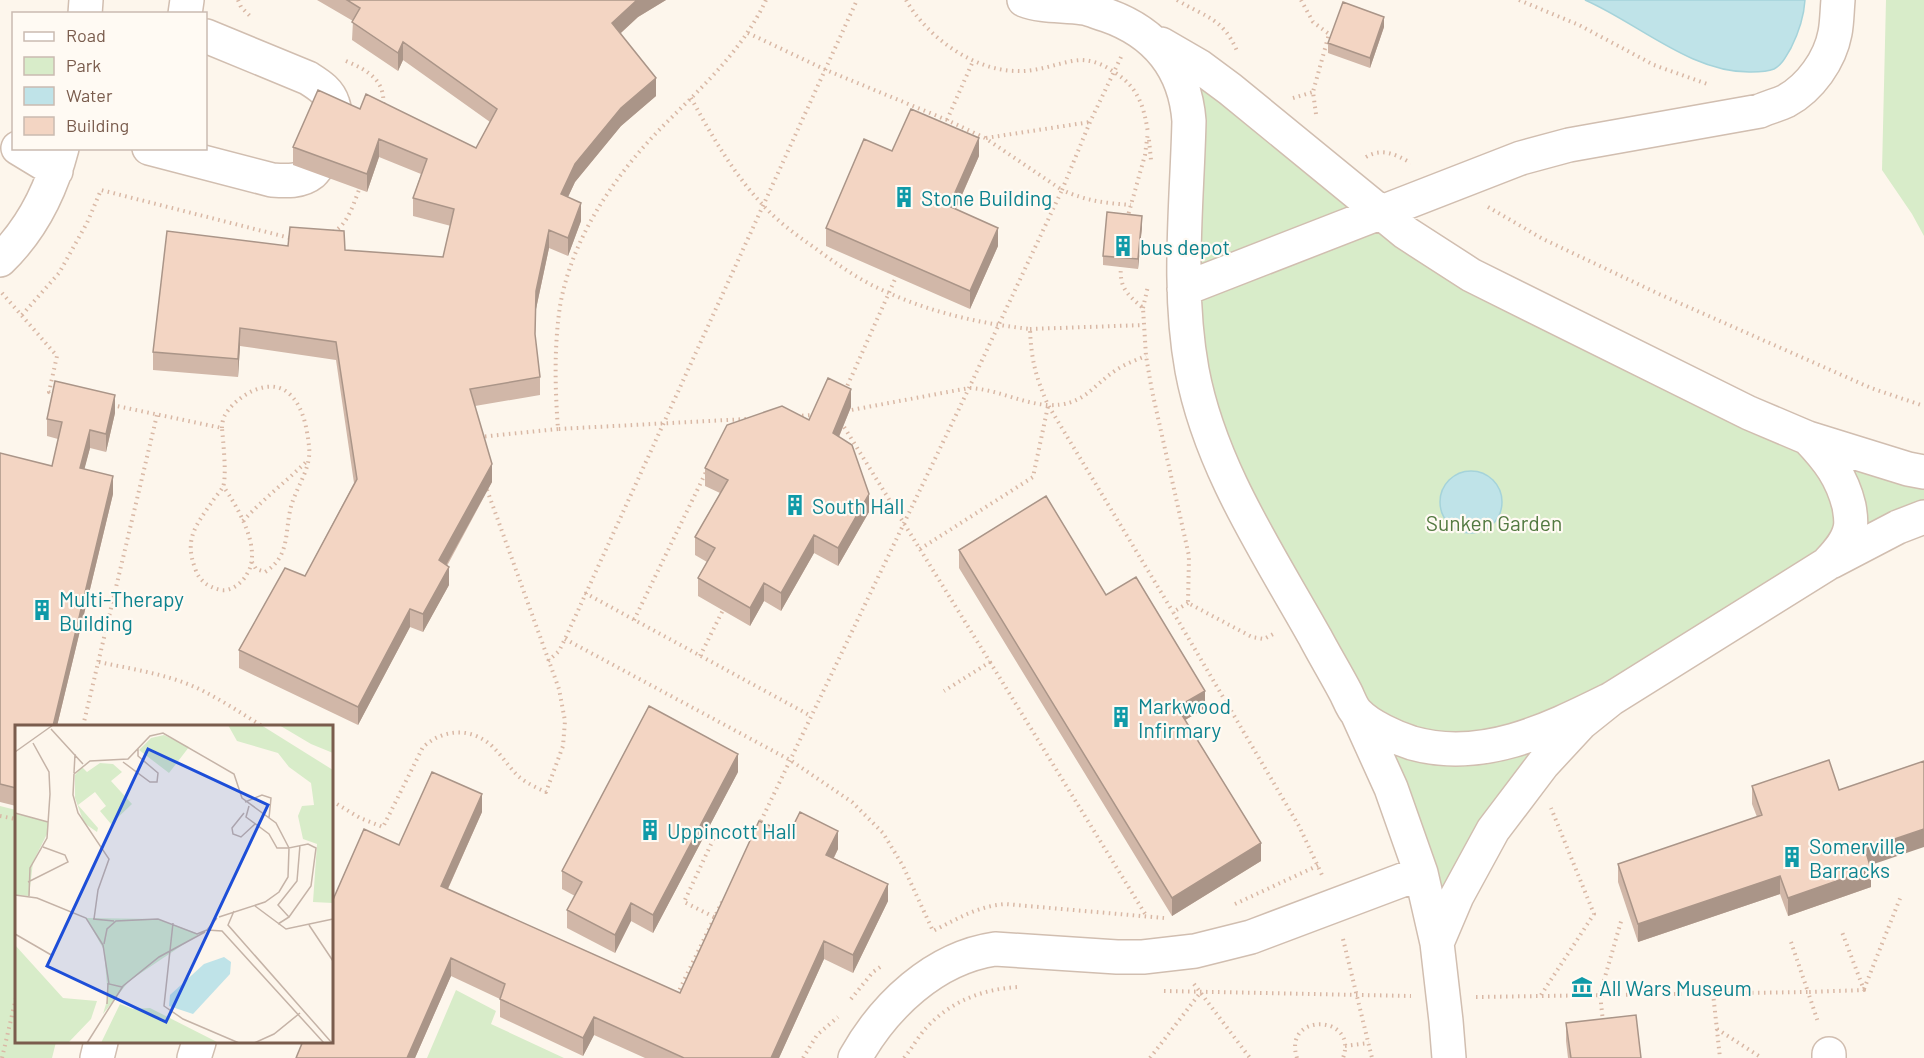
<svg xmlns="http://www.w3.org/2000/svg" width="1924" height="1058" font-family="Barlow,sans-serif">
<rect width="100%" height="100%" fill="#fdf6ec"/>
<path fill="#d8ecc9" d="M1886 0H1924V236L1912 214 1882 170Z
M1164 45 1471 275 1924 472V517L1581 723 1437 943 1421 873 1203 413 1189 121Z
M0 806 16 810V1042H56L52 1058H0Z
M456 990 496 1011 491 1024 564 1058H427Z"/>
<path fill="#bfe3e8" stroke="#a5d3da" stroke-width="1.5" d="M1585 0H1805C1804 16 1798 34 1791 48 1786 56 1783 64 1774 69 1767 72 1758 72 1751 72 1691 73 1638 23 1585 0Z
M1440 502a31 31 0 1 1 62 0a31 31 0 1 1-62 0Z"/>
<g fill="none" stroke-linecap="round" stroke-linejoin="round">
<defs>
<path id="minor" d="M1024 0C1042 7 1064 5 1083 8 1091 9 1098 13 1106 15 1155 32 1185 68 1189 121 1187 204 1177 288 1192 370 1210 467 1268 553 1315 637 1325 656 1336 674 1346 693 1349 699 1352 708 1357 713 1369 726 1396 738 1412 743 1483 763 1550 729 1611 699
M85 14 86 0
M185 14 187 0
M1161 44 1199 66 1230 89 1406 233 1471 275 1749 413 1808 438 1908 469 1924 472
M18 148 56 171
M149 148 272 180C286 181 301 182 312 173 324 162 339 119 333 104 329 91 319 85 308 78L206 36
M0 260C32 229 51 191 62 148
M1184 289 1521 158 1569 145 1760 111C1768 107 1778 105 1786 101 1810 88 1830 60 1835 33 1837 23 1837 11 1838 0
M1831 562 1898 527 1924 517
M1357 713 1391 788 1421 873 1437 943
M1829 1054V1058
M97 1058 101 1042
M194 1058 199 1042
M855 1058C884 1006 934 958 995 949L1117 957H1143L1195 951 1251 937 1421 873
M1449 1058 1446 1021 1437 943 1457 896 1493 830 1543 764 1581 723 1611 699 1827 564C1836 554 1847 543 1850 529 1852 521 1850 513 1849 506 1842 477 1828 459 1808 438"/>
</defs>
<use href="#minor" stroke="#d1beb0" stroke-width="36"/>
<path stroke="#d9b8a5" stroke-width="4" stroke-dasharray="1.5 4.5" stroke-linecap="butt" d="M238 0 241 7 250 16
M906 0C927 37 974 71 1017 71 1039 72 1059 62 1080 60 1093 60 1104 65 1114 72 1138 87 1144 106 1148 133
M1177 0C1205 17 1223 18 1237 51
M1301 0 1313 22 1329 34 1313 92 1316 114
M1519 0 1579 25 1654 65 1707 84
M748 33 826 70 947 120 985 138 1062 190 969 388 759 825
M1121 57 1090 122 1062 190C1087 201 1104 203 1131 205
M346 61C367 70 386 80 383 106
M691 98C712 136 733 173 762 204 777 221 796 235 815 248 838 265 862 282 889 293 933 313 983 324 1030 329 1031 359 1036 378 1048 405L1173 612
M1293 98 1313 92
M947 120 973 61
M986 138 1090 122
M1149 140 1151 160
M1366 157C1383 147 1396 155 1411 163
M1488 207 1543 239 1659 294 1871 388 1924 406
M1127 219 1145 155 1148 132
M333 232C349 224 354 201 361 185
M1121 265C1119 288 1127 294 1143 308L1146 356 1152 391 1189 556 1188 603 1252 637 1264 639 1275 633
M2 293 57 356 49 392 55 394
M1143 308 1148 286
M22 315 59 273 87 223 101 190 294 239
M1030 329 1144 325
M845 391 896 277
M112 405 222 428C223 441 227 476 223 487 220 492 215 497 212 502 196 525 184 539 195 568 199 581 208 587 221 590 231 592 243 582 247 574 263 549 237 506 223 486
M846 411 969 388C996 389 1021 403 1047 405 1083 407 1092 386 1116 370 1125 364 1136 360 1146 356
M796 416 815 415
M746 419 558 429C555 388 554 347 560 306 572 237 615 175 663 126 702 87 742 51 766 0
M841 422 990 662 944 691
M222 428C222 424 223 418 225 415 236 396 268 377 287 392 303 404 307 428 309 446 312 470 294 489 290 511 285 535 289 557 265 572L256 569 252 562
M479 437 558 429
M243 521C263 499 287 481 308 460
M920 549 1033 477 1048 406
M585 593 811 716
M1188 603 1173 612 1299 826 1322 875
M634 620 707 470
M565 639 790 760 852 802 883 833 903 866 933 931C957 919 978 906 1005 904L1164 918
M700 656 723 610
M548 661 559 651 565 639 857 0
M99 662C131 669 167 674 197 688 220 699 241 713 262 726
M990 662 1147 917
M83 726 157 415
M332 801 360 818 383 827 423 747C444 728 473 727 494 748 502 756 509 767 518 776 526 783 537 788 546 792L563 746 565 721 559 689 486 487
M0 816 16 819
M1235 904 1319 865
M714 917 684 902 719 827 751 840
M1343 939 1372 1058
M1791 942 1808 992 1864 990 1842 932
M1194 984 1250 1058
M1864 989 1901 896
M1164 991 1411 996
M1713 993 1720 1058
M677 995 722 902
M1541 995 1594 914 1551 808
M1476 997 1808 992 1818 1022
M851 999 873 972 883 965
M1603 1022 1600 994 1622 918
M1717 1029 1762 1058
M1345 1046 1369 1043
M2 1058 16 998
M803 1058 817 1035 838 1017
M904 1058C912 1048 918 1037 926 1028 951 1001 983 989 1018 987
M1150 1058 1200 993
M1297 1058C1282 1012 1359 1014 1343 1058"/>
<use href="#minor" stroke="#fff" stroke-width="33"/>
</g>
<path fill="#d1b7a8" d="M317 0H666L638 17 621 33 656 96 621 126 575 182 568 197 581 221 568 256 549 248 536 309 535 336 540 377V395L475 406 492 482 447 566 449 585 423 632 410 627 358 725 239 668V650L305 576 354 483 336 360 240 346 238 377 153 370V352L288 246 443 257 451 226 413 216V198L421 174 379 157 367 192 293 165V147L360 109 476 148 490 122 403 60 398 71 352 40 353 21Z
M1384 27 1370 68 1328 53V43Z
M892 151 979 156 956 209 998 246 970 309 826 246V228Z
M1142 226 1138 269 1103 265V256Z
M851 407 839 437 869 512 838 566 814 553 781 611 764 601 750 626 698 596V578L707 562 695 555V537L720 493 705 486V468L809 420Z
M115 413 106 452 90 448 84 469 113 494 57 726H16V806L0 802V453L52 466 58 439 47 436V419Z
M959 550 1106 595 1205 708 1185 720 1261 861 1172 916 959 568Z
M432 772 482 794V812L448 889 680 993 759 821 789 834 800 812 838 831V849L834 858 888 884V901L853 973 824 959 779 1058H645L594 1035 583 1056 500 1017V999L451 976 415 1058H296L302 1045 294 1041H332V902L364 829 399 845Z
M738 772 653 933 631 921 615 953 567 928V910L575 896 562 889V871Z
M1752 786 1839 790 1870 866 1871 887 1788 916 1780 894 1638 942 1618 882V864L1757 817 1752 804Z
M1566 1023 1641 1058H1568L1566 1041Z"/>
<path fill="#aa9588" d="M637 0H666L638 17 612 41V23Z
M1384 17V27L1370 68V58Z
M403 42V60L398 71V53Z
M656 78V96L621 126 575 182 561 212V194L575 164 621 108Z
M979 138V156L949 224V206Z
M379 139V157L367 192V174Z
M581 203V221L568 256V238Z
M1142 216V226L1138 269V259Z
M998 228V246L970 309V291Z
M549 230V248L536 309V291Z
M240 328V346L238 377V359Z
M851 389V407L833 451V433Z
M115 395V413L106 452V434Z
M90 430V448L80 486V468Z
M492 464V482L439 578V560Z
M113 476V494L57 726H53Z
M869 494V512L838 566V548Z
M814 535V553L781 611V593Z
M449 567V585L423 632V614Z
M764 583V601L750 626V608Z
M410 609V627L358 725V707Z
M1205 691V708L1177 725V707Z
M738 754V772L653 933V915Z
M482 794V812L441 904V886Z
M1924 829V847L1865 867V849Z
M838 831V849L826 873V855Z
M1261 843V861L1172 916V898Z
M1871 869V887L1788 916V898Z
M1780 876V894L1638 942V924Z
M888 884V901L853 973V955Z
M631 903V921L615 953V935Z
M824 941V959L779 1058H771Z
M451 958V976L415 1058H407Z
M594 1017V1035L583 1056V1038Z"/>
<path fill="#f3d5c3" stroke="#aa9588" stroke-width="1.5" d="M347 0H637L612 23 656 78 621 108 575 164 561 194 581 203 568 238 549 230 536 291 535 334 540 377 470 389 492 464 439 560 449 567 423 614 410 609 358 707 239 650 285 568 305 576 357 479 336 342 240 328 238 359 153 352 167 231 288 246 290 227 344 231 345 250 443 257 454 209 413 198 427 159 379 139 367 174 293 147 318 90 360 109 366 94 476 148 497 109 403 42 398 53 352 22 360 8Z
M1343 2 1384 17 1370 58 1328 43Z
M911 109 979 138 949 206 998 228 970 291 826 228 864 139 892 151Z
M1107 212 1142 216 1138 259 1103 256Z
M828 378 851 389 833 433 852 445 869 494 838 548 814 535 781 593 764 583 750 608 698 578 715 548 695 537 728 480 705 468 727 425 782 406 809 420Z
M55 381 115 395 106 434 90 430 80 468 113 476 53 726H16V788L0 784V453L52 466 62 422 47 419Z
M1046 496 1106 595 1136 577 1205 691 1177 707 1261 843 1172 898 959 550Z
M649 706 738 754 653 915 631 903 615 935 567 910 582 882 562 871Z
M1829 760 1839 790 1924 761V829L1865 849 1871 869 1788 898 1780 876 1638 924 1618 864 1762 815 1752 786Z
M432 772 482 794 441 886 680 993 759 821 789 834 800 812 838 831 826 855 888 884 853 955 824 941 771 1058H684L594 1017 583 1038 500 999 505 984 451 958 407 1058H296L303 1041H332V902L364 829 399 845Z
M1636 1015 1641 1058H1571L1566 1023Z"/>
<defs>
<symbol id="building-bare" viewBox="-9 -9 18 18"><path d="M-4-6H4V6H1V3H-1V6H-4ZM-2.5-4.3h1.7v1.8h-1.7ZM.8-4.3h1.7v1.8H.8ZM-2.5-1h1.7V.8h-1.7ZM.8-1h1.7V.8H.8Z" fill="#0f9aa8" stroke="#fffaf3" stroke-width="2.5" paint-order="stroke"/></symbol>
<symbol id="museum-bare" viewBox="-9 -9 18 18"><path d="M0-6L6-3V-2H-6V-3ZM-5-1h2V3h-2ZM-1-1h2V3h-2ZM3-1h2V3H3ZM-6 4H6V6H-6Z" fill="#0f9aa8" stroke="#fffaf3" stroke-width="2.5" paint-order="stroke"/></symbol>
</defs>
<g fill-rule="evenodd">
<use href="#building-bare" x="889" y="182" width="30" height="30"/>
<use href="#building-bare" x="1108" y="231" width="30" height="30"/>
<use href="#building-bare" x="780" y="490" width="30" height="30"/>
<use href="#building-bare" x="27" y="595" width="30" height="30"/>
<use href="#building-bare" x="1106" y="702" width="30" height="30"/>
<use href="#building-bare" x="635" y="815" width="30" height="30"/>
<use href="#building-bare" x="1777" y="842" width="30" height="30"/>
<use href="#museum-bare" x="1567" y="972" width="30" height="30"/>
</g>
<g text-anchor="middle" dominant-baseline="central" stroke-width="4.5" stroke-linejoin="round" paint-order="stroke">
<g font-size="21" fill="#0d838f" stroke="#fffaf3" text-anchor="start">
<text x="921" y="197">Stone Building</text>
<text x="1140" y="246">bus depot</text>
<text x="812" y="505">South Hall</text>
<text x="59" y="598">Multi-Therapy<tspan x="59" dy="24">Building</tspan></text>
<text x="1138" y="705">Markwood<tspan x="1138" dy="24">Infirmary</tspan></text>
<text x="667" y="830">Uppincott Hall</text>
<text x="1809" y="845">Somerville<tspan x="1809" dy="24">Barracks</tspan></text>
<text x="1599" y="987">All Wars Museum</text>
</g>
<g font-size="21" fill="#537a41" stroke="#fffaf3">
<text x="1494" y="522">Sunken Garden</text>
</g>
</g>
<g transform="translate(15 725)">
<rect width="318" height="318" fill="#fdf6ec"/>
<path d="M213 0H246L318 45V178L298 177 302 119 288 114 283 91 287 81 299 80 296 58 274 42 263 28 222 16ZM264 0H318V28L296 19ZM149 10 174 22 154 48 124 25 136 13ZM85 38 98 39 107 47 96 56 117 79 96 99 85 86 91 81 80 67 63 80 83 103 82 107 69 98 60 73V50L67 42 72 47ZM0 88 33 97V107L18 137 14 171 0 170ZM71 193 143 194 184 209 114 256 88 289 93 272 89 225ZM0 220 48 273 82 276 76 294 53 318H0ZM105 279 118 284 135 283 204 318H86Z" fill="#d8ecc9"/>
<path d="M209 232 216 237 215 249 178 289 154 281 155 270 189 239Z" fill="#bfe3e8"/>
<path fill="none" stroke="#c5b3a7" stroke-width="1.5" d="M36 4 68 39M0 27 38 0M108 37 135 57H142L143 48 123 31V24M59 48 60 29M230 77 247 70 256 73 254 93M0 88 33 97M229 88 217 103 218 109 226 112 240 99M13 157 53 137 50 130 28 122M0 170 22 173 71 193 88 220 94 259 107 262M14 171 15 143 32 113 35 69 34 47 18 18M240 181 271 204 318 194M219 186 213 200 317 318M204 192 250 177 264 167 273 152 274 123H262L254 109 231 92 234 81M78 194 99 196M79 194 83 165 94 134 63 88 58 70 59 49 75 36 113 34 135 11 148 8 219 49 227 73 261 98 274 123 293 119 301 123 296 161 274 192M158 198 149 281 168 294 224 318M263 199 274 192 263 180 282 156 285 120M294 200 318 236M192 205 207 206 309 318M0 209 38 231M89 219 92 204 101 196 143 194 182 209 192 205 202 193M92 279 93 258M72 318 108 261 144 232 190 207M239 318 259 309 285 288"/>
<path fill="#1d4ed8" fill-opacity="0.15" stroke="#1d4ed8" stroke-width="3" d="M133 24 253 80 151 297 32 241Z"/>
<rect width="318" height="318" fill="none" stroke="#7a5c4d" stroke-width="3"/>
</g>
<rect x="12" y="12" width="195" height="138" fill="#fffaf3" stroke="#cabbb1" stroke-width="1.5"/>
<rect x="24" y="32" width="30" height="9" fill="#ffffff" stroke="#cabbb1" stroke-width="1.5"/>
<text x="66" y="42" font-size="18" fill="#7a5c4d">Road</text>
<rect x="24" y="57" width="30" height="18" fill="#d8ecc9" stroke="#cabbb1" stroke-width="1.5"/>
<text x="66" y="72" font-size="18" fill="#7a5c4d">Park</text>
<rect x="24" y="87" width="30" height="18" fill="#bfe3e8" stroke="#cabbb1" stroke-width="1.5"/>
<text x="66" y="102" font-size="18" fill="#7a5c4d">Water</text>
<rect x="24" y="117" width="30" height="18" fill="#f3d5c3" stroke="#cabbb1" stroke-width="1.5"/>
<text x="66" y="132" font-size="18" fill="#7a5c4d">Building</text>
</svg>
